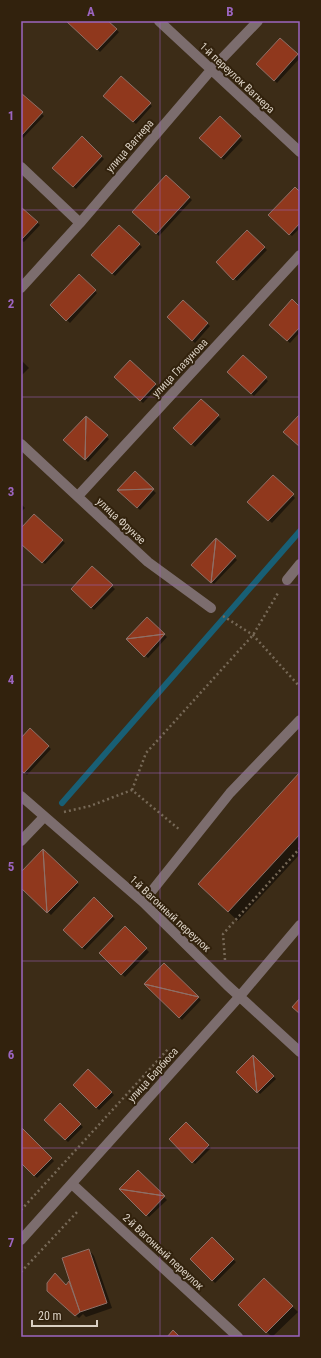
<svg xmlns="http://www.w3.org/2000/svg" width="321" height="1358" font-family="'Roboto Condensed',sans-serif">
<rect width="100%" height="100%" fill="#3c2c17"/>
<path fill="#0007" d="M68 21H107L119 32 100 52Z
M280 39 300 58 277 83 257 64Z
M121 77 152 106 136 124 104 96Z
M21 94 44 116 23 138 21 136Z
M220 118 243 140 224 160 201 138Z
M82 138 104 159 76 189 54 168Z
M166 176 192 200 159 236 133 212Z
M300 193V228L292 236 269 215Z
M21 208 40 225 24 242 21 240Z
M119 226 142 247 115 276 92 255Z
M247 231 267 250 237 281 217 262Z
M79 276 97 293 70 323 51 305Z
M183 301 210 326 195 343 168 317Z
M300 308V332L290 343 270 325Z
M243 357 268 381 254 396 229 372Z
M21 360 29 368 21 376Z
M130 361 158 387 143 403 115 377Z
M201 400 221 419 195 447 175 428Z
M86 417 109 439 88 462 65 440Z
M135 473 156 493 140 510 119 490Z
M273 476 295 498 272 523 249 502Z
M21 504 25 508 21 512Z
M34 515 65 543 45 564 21 543V530Z
M216 539 237 560 214 584 193 565Z
M92 568 115 589 94 610 72 589Z
M147 618 167 637 148 658 127 639Z
M30 729 51 749 27 775 21 769V739Z
M300 774V854L238 921 208 893Z
M43 850 79 885 51 915 21 887V873Z
M94 899 115 919 85 950 64 930Z
M125 928 149 952 125 977 100 953Z
M164 964 201 1000 182 1020 145 984Z
M253 1056 276 1079 260 1094 238 1072Z
M88 1070 114 1095 99 1110 74 1085Z
M60 1105 83 1127 68 1142 45 1120Z
M186 1123 211 1148 195 1164 170 1139Z
M22 1129 54 1161 37 1178 21 1162Z
M138 1172 167 1200 149 1217 121 1189Z
M212 1239 236 1262 215 1283 192 1259Z
M89 1250 94 1256 112 1308 86 1317 83 1314 79 1318 51 1294 66 1286 69 1282 72 1285Z
M264 1279 298 1312 272 1337 239 1305Z"/>
<g fill="none" stroke-linecap="round" stroke-linejoin="round">
<path stroke="#185f75" stroke-width="6" d="M62 803 300 531"/>
</g>
<path fill="#90381d" stroke="#8e7067" d="M66 21H108L117 29 97 50Z
M280 38 298 54 274 81 256 64Z
M121 76 151 103 133 122 103 96Z
M21 93 43 112 21 136Z
M220 116 241 136 221 158 199 138Z
M82 136 102 156 73 187 52 168Z
M166 175 190 197 156 234 132 212Z
M295 187 300 192V223L289 235 268 215Z
M21 207 38 222 21 240Z
M119 225 140 244 112 274 91 255Z
M247 230 265 247 233 280 216 262Z
M79 274 96 290 66 321 50 305Z
M292 299 300 307V327L287 341 269 325Z
M183 300 208 323 192 341 167 317Z
M243 355 267 377 251 394 227 372Z
M130 360 156 384 140 401 114 377Z
M201 399 219 415 191 445 173 428Z
M300 414V447L283 432Z
M86 416 85 460 63 440Z
M86 416 108 435 85 460Z
M135 471 154 489 117 490Z
M273 475 294 494 268 521 247 502Z
M154 489 137 508 117 490Z
M34 514 63 540 42 563 21 544V528Z
M216 538 211 583 191 565Z
M216 538 236 556 211 583Z
M92 566 113 585 91 608 71 589Z
M147 617 165 634 126 639Z
M165 634 144 657 126 639Z
M30 728 49 746 24 773 21 770V738Z
M300 772V834L228 912 198 884Z
M43 849 78 882 47 913Z
M43 849 47 913 21 888V872Z
M94 897 113 916 82 948 63 930Z
M125 926 147 948 121 975 99 953Z
M164 963 199 997 144 984Z
M144 984 199 997 179 1018Z
M300 998V1014L292 1007Z
M253 1055 274 1076 257 1093Z
M253 1055 257 1093 236 1072Z
M88 1069 112 1092 96 1108 73 1085Z
M60 1103 81 1124 65 1140 44 1120Z
M186 1122 209 1145 192 1163 169 1139Z
M22 1128 52 1158 34 1176 21 1163Z
M138 1170 165 1196 119 1189Z
M119 1189 165 1196 146 1216Z
M212 1237 234 1259 212 1281 190 1259Z
M89 1249 107 1303 80 1312 62 1258Z
M55 1273 66 1285 69 1281 80 1312 75 1316 47 1291V1283Z
M264 1278 293 1306 266 1333 238 1305Z
M173 1330 180 1337H167Z"/>
<g fill="none" stroke-linecap="round" stroke-linejoin="round">
<path stroke="#776957" stroke-width="2.5" stroke-dasharray="2 3" stroke-linecap="butt" d="M223 616 253 635 300 687
M132 790 146 753 253 635 278 593
M64 812 90 806 132 790 180 830
M225 960 223 934 300 848
M21 1210 169 1048
M21 1272 78 1211"/>
<path stroke="#7c6d6e" stroke-width="10" d="M159 21 300 152
M21 167 80 223
M21 288 80 223 211 70 258 21
M21 444 148 562 211 608
M78 496 300 255
M287 580 300 564
M21 796 143 902 227 985 300 1052
M21 841 44 817
M143 902 230 793 300 720
M72 1184 238 1337
M21 1240 240 996 300 925"/>
</g>
<path fill="none" stroke="#9c65c0" stroke-width="1" stroke-opacity="0.55" d="M160 21V1337M21 210H300M21 397H300M21 585H300M21 773H300M21 961H300M21 1148H300"/>
<g text-anchor="middle" dominant-baseline="central" stroke-width="4" stroke-linejoin="round" paint-order="stroke">
<g font-size="11" fill="#dad0c3" stroke="#32220d">
<text transform="translate(237 78) rotate(43)">1-й переулок Вагнера</text>
<text transform="translate(130 146) rotate(-49)">улица Вагнера</text>
<text transform="translate(180 368) rotate(-47)">улица Глазунова</text>
<text transform="translate(121 521) rotate(43)">улица Фрунзе</text>
<text transform="translate(170 914) rotate(43)">1-й Вагонный переулок</text>
<text transform="translate(153 1075) rotate(-48)">улица Барбюса</text>
<text transform="translate(163 1252) rotate(43)">2-й Вагонный переулок</text>
</g>
</g>
<rect width="321" height="1358" fill="none" stroke="#32220d" stroke-width="44"/>
<path d="M32 1320v6h65v-6" fill="none" stroke="#dad0c3" stroke-width="2"/>
<text x="38" y="1320" font-size="12" fill="#dad0c3" stroke="#32220d" stroke-width="3" paint-order="stroke">20 m</text>
<rect x="22" y="22" width="277" height="1314" fill="none" stroke="#9c65c0" stroke-width="1.5"/>
<g font-size="13" text-anchor="middle" font-weight="bold" fill="#9c65c0">
<text x="91" y="16">A</text>
<text x="230" y="16">B</text>
<text x="11" y="120">1</text>
<text x="11" y="308">2</text>
<text x="11" y="496">3</text>
<text x="11" y="684">4</text>
<text x="11" y="871">5</text>
<text x="11" y="1059">6</text>
<text x="11" y="1247">7</text>
</g>
</svg>
